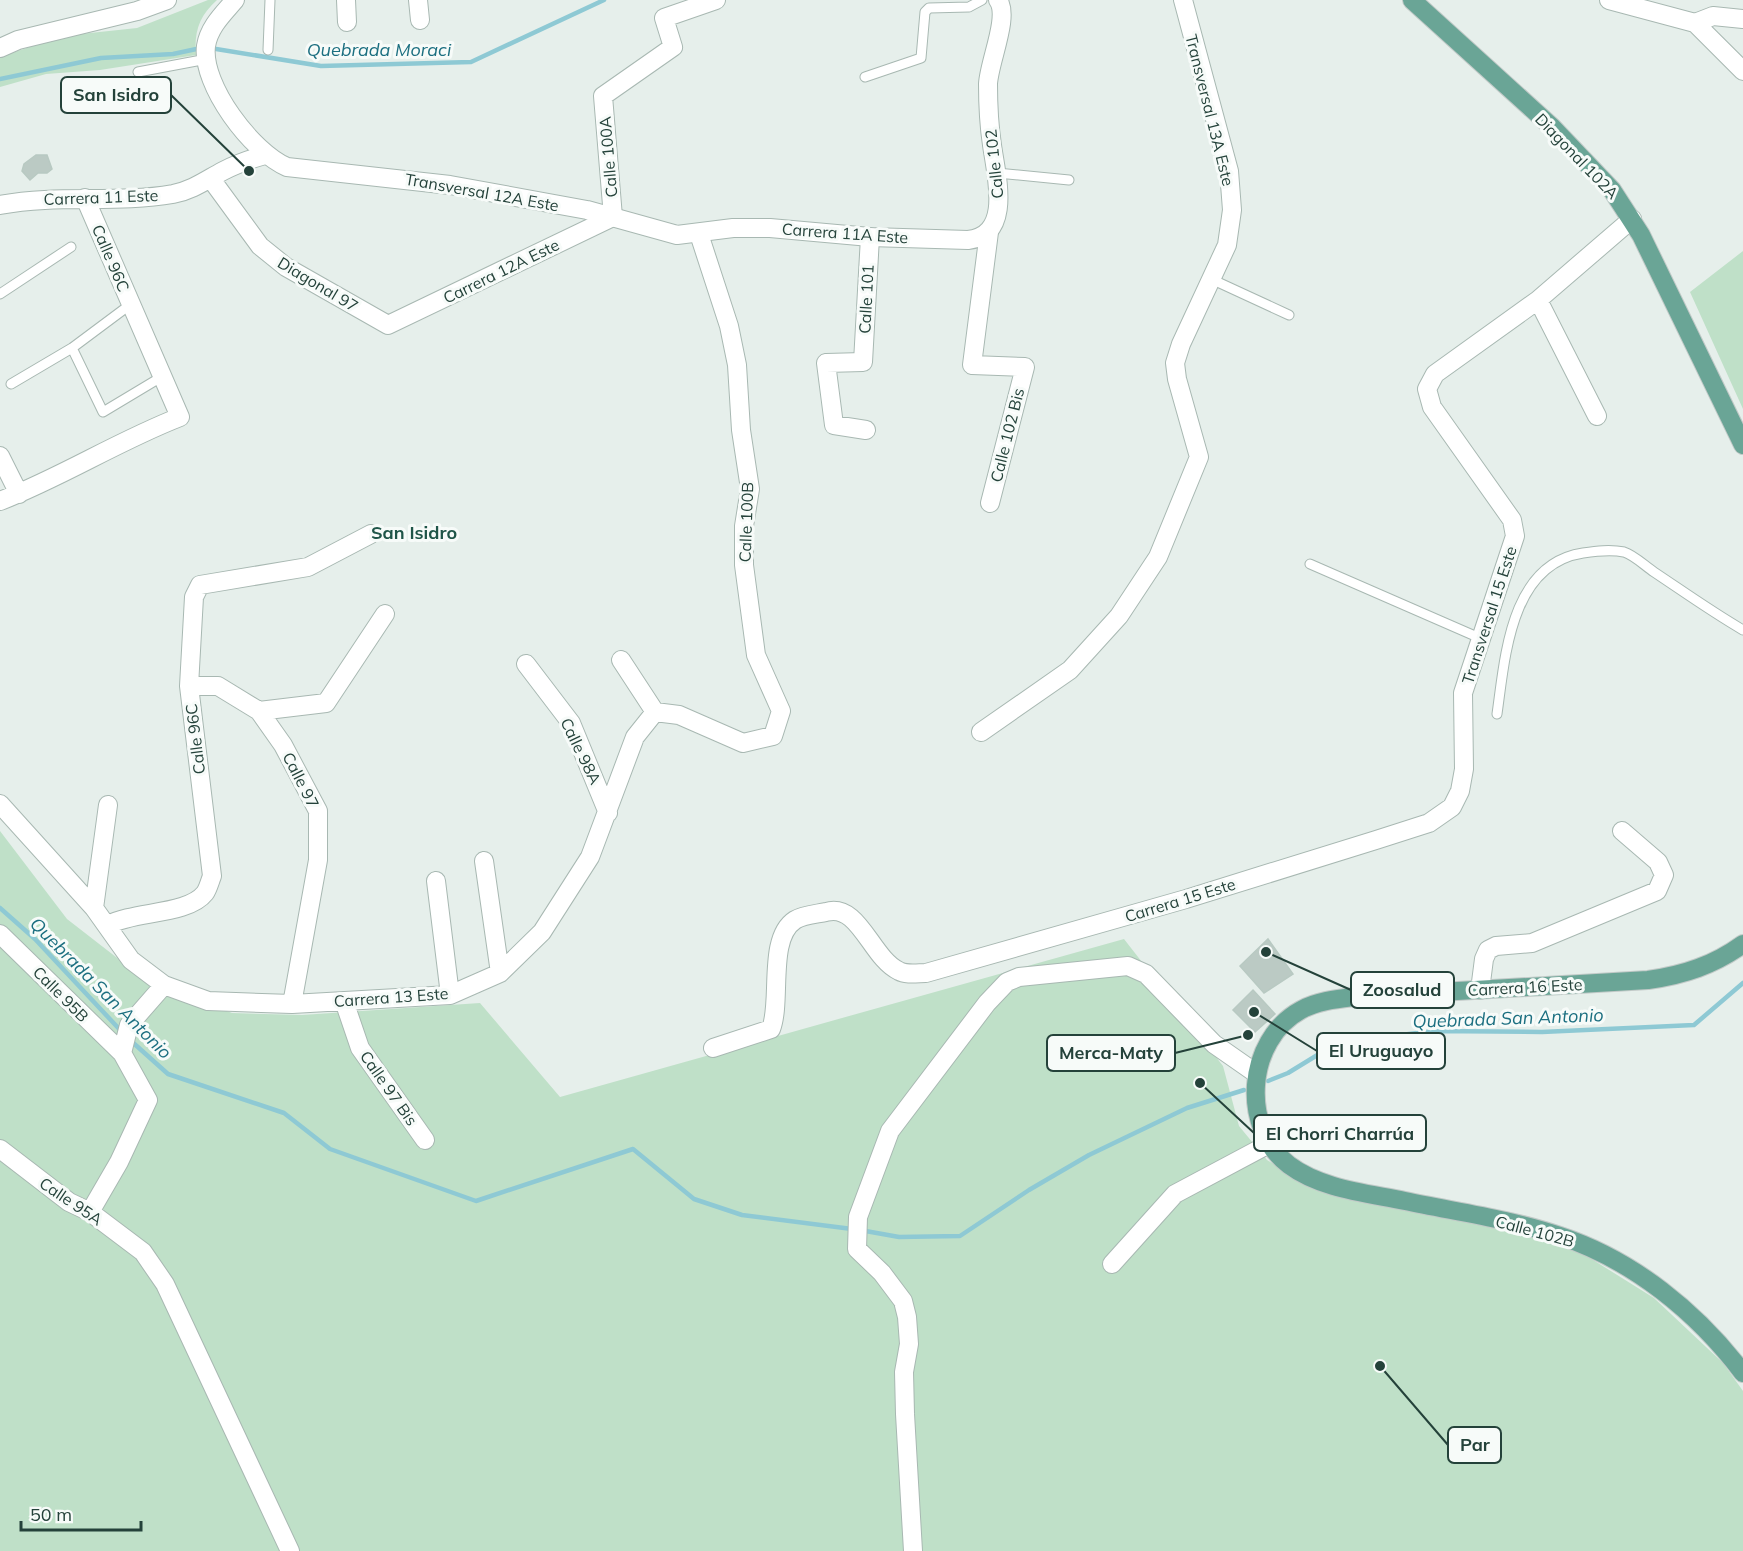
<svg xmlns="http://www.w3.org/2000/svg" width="1743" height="1551" font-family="Mulish,sans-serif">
<rect width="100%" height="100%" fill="#e6efeb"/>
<path fill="#bfe0c8" d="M208 0H217C199 16 194 32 196 55L100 70 46 74 0 87V57L62 36 137 28Z
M1743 251V409L1690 292Z
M0 831 67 919 143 978 232 1013 302 1015 480 1003 560 1097 1124 939 1223 1066 1239 1126 1267 1160 1319 1191 1388 1202 1574 1248 1654 1298 1723 1363 1743 1391V1551H0Z"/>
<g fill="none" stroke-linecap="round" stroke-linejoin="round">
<path stroke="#8ec9d4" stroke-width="4.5" d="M210 48 321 66 471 62 604 0
M0 79 101 58 173 54 201 48
M0 908 35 939 122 1032
M130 1040 168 1074 284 1113 330 1149 476 1201 633 1149 694 1199 742 1215 852 1229
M1268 1081 1288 1073 1337 1043 1433 1031 1542 1032 1694 1025 1743 983
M860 1230 899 1237 960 1236 1029 1190 1089 1155 1187 1108 1244 1090"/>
</g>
<path fill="#bbcac4" stroke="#b8c9c2" stroke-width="1.5" d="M36 155H47L52 169 47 173H38L30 180 22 171 24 164Z
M1268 939 1293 974 1264 993 1240 966Z
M1253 990 1275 1014 1255 1032 1233 1010Z"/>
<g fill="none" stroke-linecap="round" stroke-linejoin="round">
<defs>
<path id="service" d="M268 50 270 0
M138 72 207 59
M865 77 921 58 925 12 929 8 969 7 982 0
M997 173 1069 180
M1211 279 1289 315
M0 294 71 247
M72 348 103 412 163 376
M11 384 72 348 131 304
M1310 564 1482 639
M1497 714C1505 658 1510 564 1583 553 1596 551 1610 549 1624 552 1634 555 1645 566 1654 572 1684 592 1712 612 1743 630"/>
<path id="minor" d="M346 0 347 22
M418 0 420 20
M1609 0 1695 23 1743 71
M1695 23 1713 16 1743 19
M0 48 18 40 137 11 167 0
M211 179 260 246 286 267 388 325 613 217 603 96 673 47 664 18 716 0
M0 205C58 194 116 204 173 194 193 190 206 180 223 171 236 164 251 159 265 155
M989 232 972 365 1025 367 990 503
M1538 300 1597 416
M866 430 834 425 826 363 863 362 870 237
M0 456 19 494
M0 501C62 477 118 441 180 417L85 198
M621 660 655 712
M526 664 571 723 608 813
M189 686H218L259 711 283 745 318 811V860L292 1004
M259 711 326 703 385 614
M981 732 1070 670 1119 616 1158 557 1199 457 1177 379 1175 363 1181 344 1227 245 1232 210 1229 171 1183 0
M0 804 94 908 131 960 164 985 208 1001 292 1004 450 995 500 973 542 932 590 857 635 737 655 712 679 715 743 743 773 736 781 711 756 655 744 565V526L750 489 741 430 737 365 729 326 699 234
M484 861 500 973
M436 881 450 995
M94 908 108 805
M108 925C134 911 188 915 205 893 208 889 210 881 212 876L189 686 194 597 200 585 308 567 371 534
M0 934 122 1053
M1480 990 1484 959 1488 950 1496 946 1532 943 1657 891 1664 875 1658 862 1622 831
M344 1001 360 1048 425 1140
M713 1048 771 1029C782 1001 767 938 795 920 803 915 817 914 826 912 859 902 871 958 899 971 906 975 918 973 926 973L1186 899 1376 840 1429 823 1452 807 1460 791 1464 769 1463 693 1515 536 1512 520 1432 407 1427 389 1435 374 1538 300 1632 219
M0 1149 69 1202 90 1212 143 1252 165 1284 290 1551
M90 1212 119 1162 148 1100 122 1053 129 1025 164 985
M1112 1264 1175 1194 1269 1144
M913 1551 905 1414 904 1372 909 1344 907 1317 903 1301 882 1273 857 1249 858 1217 890 1131 987 1003 1007 982 1019 977 1128 966 1146 974 1214 1044 1257 1074"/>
<path id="tertiary" d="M235 0C223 14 209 27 206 46 201 85 252 152 287 167L450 185 587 210 677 235 733 228H770L870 237 968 240C1013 235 996 175 992 145 989 125 988 105 988 84 989 62 1010 16 998 0"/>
<path id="primary" d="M1412 0 1552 127 1612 190 1641 235 1743 445
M1743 944C1714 965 1684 975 1648 980L1354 997C1337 999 1317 1001 1301 1010 1246 1040 1240 1128 1289 1165 1321 1189 1367 1193 1405 1201 1457 1212 1510 1219 1560 1236 1633 1260 1697 1312 1743 1373"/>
</defs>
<use href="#service" stroke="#a8b8b2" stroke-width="11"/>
<use href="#minor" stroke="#a8b8b2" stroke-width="20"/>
<use href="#tertiary" stroke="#a8b8b2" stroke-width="20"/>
<use href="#primary" stroke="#c2cac8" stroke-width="20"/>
<use href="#service" stroke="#fff" stroke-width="9"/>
<use href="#minor" stroke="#fff" stroke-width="18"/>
<use href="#tertiary" stroke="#fff" stroke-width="18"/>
<use href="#primary" stroke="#6aa596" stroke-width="18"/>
</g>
<g text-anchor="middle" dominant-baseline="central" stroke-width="6" stroke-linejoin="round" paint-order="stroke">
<g font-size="16" fill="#24423a" stroke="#f7fbf9">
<text transform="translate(1210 110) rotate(76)">Transversal 13A Este</text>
<text transform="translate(1577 156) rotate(46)">Diagonal 102A</text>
<text transform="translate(608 157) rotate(-95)">Calle 100A</text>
<text transform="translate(994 164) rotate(-96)">Calle 102</text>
<text transform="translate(482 192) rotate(10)">Transversal 12A Este</text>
<text transform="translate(101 197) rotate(-2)">Carrera 11 Este</text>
<text transform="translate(845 233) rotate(4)">Carrera 11A Este</text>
<text transform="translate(111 258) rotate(67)">Calle 96C</text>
<text transform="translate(501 271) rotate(-26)">Carrera 12A Este</text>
<text transform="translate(318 284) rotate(31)">Diagonal 97</text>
<text transform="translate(866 299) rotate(-87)">Calle 101</text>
<text transform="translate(1007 435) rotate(-76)">Calle 102 Bis</text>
<text transform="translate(746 522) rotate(-88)">Calle 100B</text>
<text transform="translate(1489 615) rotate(-72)">Transversal 15 Este</text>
<text transform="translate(195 739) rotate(-97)">Calle 96C</text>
<text transform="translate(581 751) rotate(64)">Calle 98A</text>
<text transform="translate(301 780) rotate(63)">Calle 97</text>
<text transform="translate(1180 900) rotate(-17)">Carrera 15 Este</text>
<text transform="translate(1525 987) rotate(-3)">Carrera 16 Este</text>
<text transform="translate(61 994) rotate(45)">Calle 95B</text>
<text transform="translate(391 997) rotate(-4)">Carrera 13 Este</text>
<text transform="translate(389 1088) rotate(55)">Calle 97 Bis</text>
<text transform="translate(71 1201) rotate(34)">Calle 95A</text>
<text transform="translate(1535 1231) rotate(15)">Calle 102B</text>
</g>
<g font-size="18" font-style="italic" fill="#1c6f80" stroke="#f7fbf9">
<text x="379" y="49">Quebrada Moraci</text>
<text transform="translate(101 988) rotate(45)">Quebrada San Antonio</text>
<text transform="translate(1508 1018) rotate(-2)">Quebrada San Antonio</text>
</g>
<g font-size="18" font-weight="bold" fill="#1f5548" stroke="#f7fbf9">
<text x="414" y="532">San Isidro</text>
</g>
</g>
<path fill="none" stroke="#24423a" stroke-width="2" d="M249 171L171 95M1266 952L1351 990M1254 1012L1317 1051M1248 1035L1175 1053M1200 1083L1254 1133M1380 1366L1448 1445"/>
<g fill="#24423a" stroke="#f7fbf9" stroke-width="2">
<circle cx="249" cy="171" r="6"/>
<circle cx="1266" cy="952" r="6"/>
<circle cx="1254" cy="1012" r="6"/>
<circle cx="1248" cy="1035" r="6"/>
<circle cx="1200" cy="1083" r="6"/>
<circle cx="1380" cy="1366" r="6"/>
</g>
<g fill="#f7fbf9" stroke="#24423a" stroke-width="2">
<rect x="61" y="77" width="110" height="36" rx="6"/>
<rect x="1351" y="972" width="103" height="36" rx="6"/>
<rect x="1317" y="1033" width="128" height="36" rx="6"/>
<rect x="1047" y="1035" width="128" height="36" rx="6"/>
<rect x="1254" y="1115" width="172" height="36" rx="6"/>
<rect x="1448" y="1427" width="53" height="36" rx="6"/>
</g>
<g font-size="18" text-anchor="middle" font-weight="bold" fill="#24423a">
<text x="116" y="101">San Isidro</text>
<text x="1402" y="996">Zoosalud</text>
<text x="1381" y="1057">El Uruguayo</text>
<text x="1111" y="1059">Merca-Maty</text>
<text x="1340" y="1140">El Chorri Charrúa</text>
<text x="1475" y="1451">Par</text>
</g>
<path d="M21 1521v9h120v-9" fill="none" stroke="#24423a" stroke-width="3"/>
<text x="30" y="1521" font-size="18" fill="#24423a" stroke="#f7fbf9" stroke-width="4.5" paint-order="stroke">50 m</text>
</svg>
